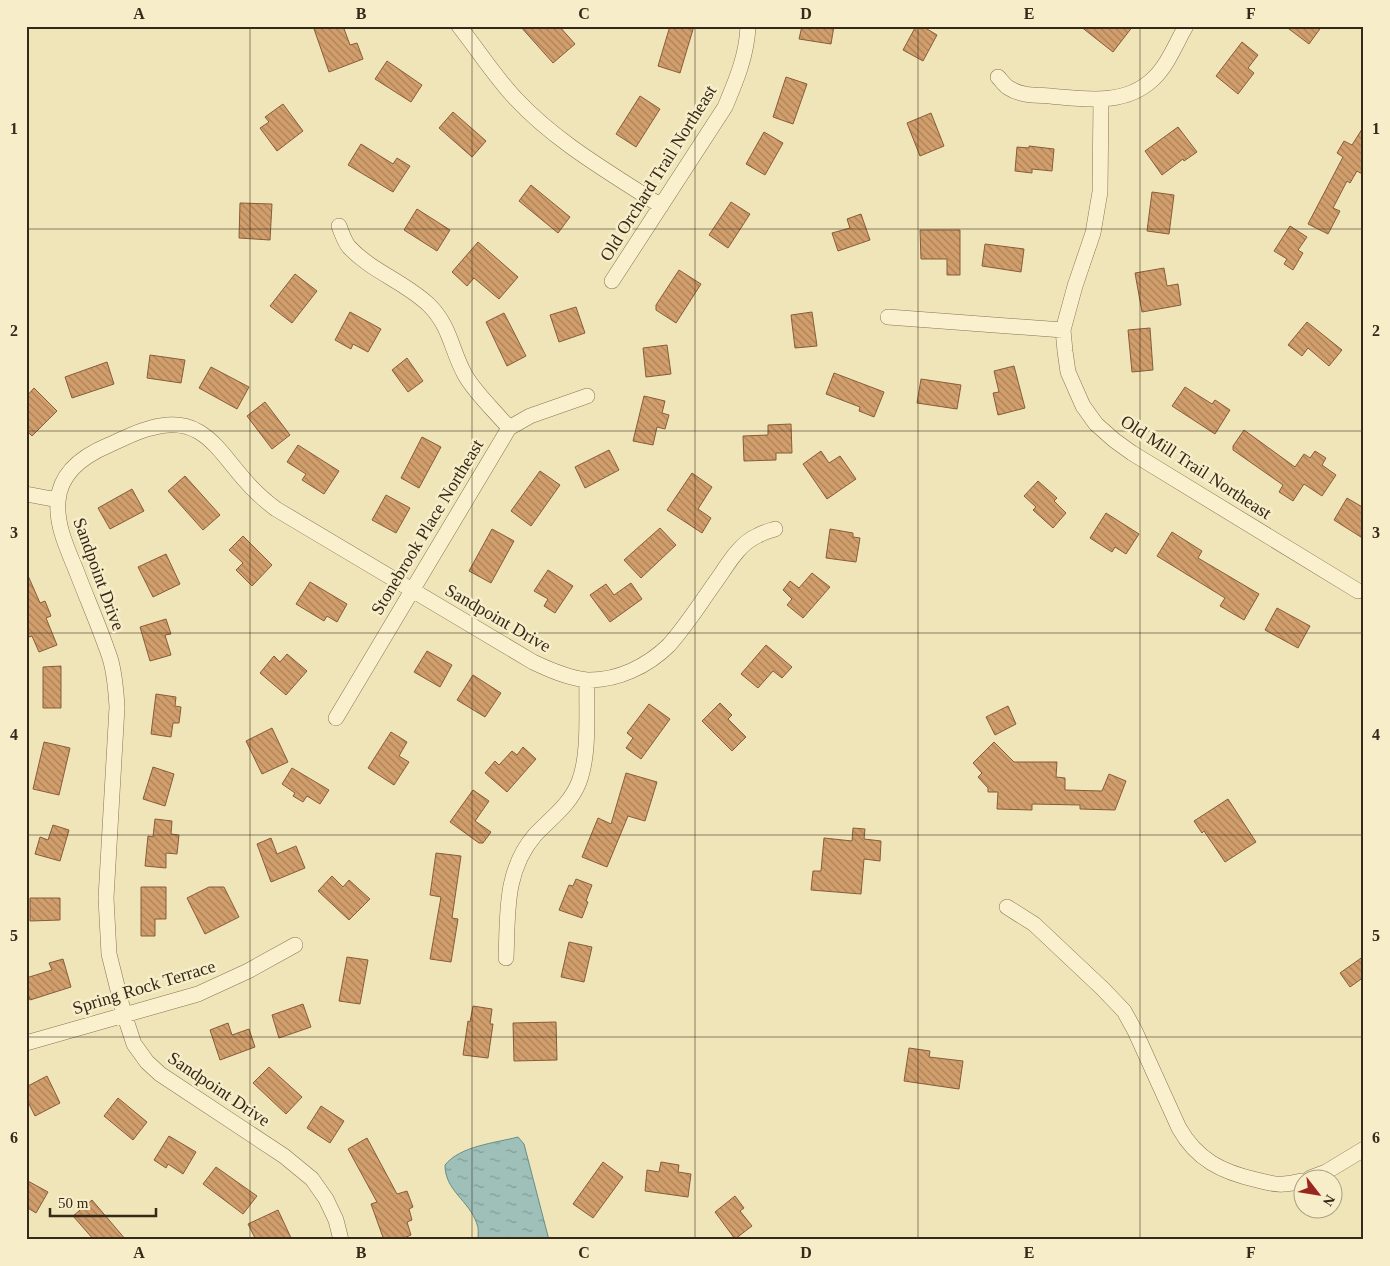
<svg xmlns="http://www.w3.org/2000/svg" width="1390" height="1266" font-family="Georgia,serif">
<defs>
<pattern id="water-ripples" width="26" height="14" patternUnits="userSpaceOnUse" patternTransform="scale(1.25)"><rect width="26" height="14" fill="#9ec0b9"/><path d="M2 4q2-2 4 0t4 0M15 11q2-2 4 0t4 0" fill="none" stroke="#829c96"/></pattern>
<pattern id="building-back-hatch" width="6" height="6" patternUnits="userSpaceOnUse" patternTransform="scale(1.25)"><rect width="6" height="6" fill="#d19e6c"/><path d="M-1 5l2 2M0 0l6 6M5-1l2 2" fill="none" stroke="#aa8158"/></pattern>
</defs>
<rect width="100%" height="100%" fill="#f0e4b9"/>
<path fill="url(#water-ripples)" stroke="#668e87" d="M518 1137 524 1144 549 1240H478C478 1235 479 1228 477 1224 469 1200 445 1191 445 1165 460 1146 495 1143 518 1137Z"/>
<path fill="url(#building-back-hatch)" stroke="#885d38" d="M313 26H343L350 45 357 43 363 59 329 72Z
M520 26H559L575 44 553 63Z
M670 26H694L680 73 658 66Z
M802 26H834L831 44 799 39Z
M916 26H922L937 35 923 61 903 50Z
M1080 26H1133L1113 52Z
M1285 26H1322L1309 44Z
M1242 42 1258 55 1248 68 1254 73 1238 94 1216 76Z
M387 61 422 85 411 102 375 79Z
M786 77 807 84 793 124 773 117Z
M640 96 660 109 636 147 616 134Z
M283 104 303 131 277 151 260 128 269 122 265 117Z
M453 112 486 141 472 157 439 128Z
M931 113 944 146 920 156 907 123Z
M1364 126V175L1357 171 1350 183 1347 181 1333 208 1340 211 1328 234 1308 224 1343 157 1337 153 1344 141 1352 145Z
M1178 127 1197 152 1184 161 1183 159 1162 175 1145 151Z
M764 132 783 143 765 175 746 164Z
M361 144 393 164 397 158 410 166 393 192 348 165Z
M1029 146 1054 149 1052 171 1032 169V173L1015 171 1017 147 1029 148Z
M531 185 570 217 558 233 519 201Z
M1152 192 1174 195 1169 234 1147 231Z
M731 202 750 214 728 248 709 235Z
M240 203 272 204 270 240 239 238Z
M417 209 450 230 437 251 404 230Z
M861 214 870 240 838 251 832 233 850 228 847 219Z
M1290 226 1307 237 1298 250 1303 253 1293 270 1284 264 1287 259 1274 251Z
M920 230H960V275H947V259H921Z
M478 242 518 277 499 299 474 278 467 286 452 272Z
M985 244 1024 249 1021 272 982 266Z
M1164 268 1167 286 1178 284 1181 305 1142 312 1135 273Z
M679 270 701 284 676 323 656 310V305Z
M295 274 317 291 292 323 270 306Z
M576 307 585 333 559 342 550 315Z
M350 312 381 329 368 352 353 344 351 349 335 340Z
M812 312 817 346 795 348 791 315Z
M504 313 526 356 507 366 486 322Z
M1307 322 1342 350 1329 366 1308 348 1302 356 1288 345Z
M1150 328 1153 370 1132 372 1128 330Z
M667 345 671 374 646 377 643 348Z
M150 355 185 360 181 383 147 378Z
M407 358 423 381 408 392 392 370Z
M107 362 114 384 72 398 65 377Z
M1014 366 1025 408 998 415 993 393 999 392 994 371Z
M211 367 249 387 237 409 199 388Z
M834 373 884 392 874 417 859 411 860 407 826 394Z
M921 379 961 385 957 409 917 403Z
M1185 387 1212 404 1215 400 1230 410 1215 434 1172 406Z
M34 388 57 411 32 436 26 430V397Z
M644 396 665 401 662 413 669 415 665 429 657 427 653 445 633 441Z
M265 402 290 435 272 449 247 416Z
M791 424 792 453H776V460L744 461 743 436 768 435V425Z
M1244 430 1295 467 1304 454 1310 458 1315 451 1326 458 1322 465 1336 475 1322 496 1304 484 1293 501 1279 492 1283 485 1233 450V446Z
M422 437 441 447 419 488 401 478Z
M298 445 339 471 324 494 302 480 306 474 287 462Z
M609 450 619 470 585 488 575 467Z
M821 451 829 463 840 456 856 479 827 499 803 464Z
M540 471 560 485 531 526 511 511Z
M692 473 712 487 698 509 711 518 702 533 667 510Z
M185 476 220 515 203 530 168 491Z
M1038 481 1057 498 1054 501 1066 513 1053 528 1033 510 1036 507 1024 496Z
M132 489 144 511 110 529 98 508Z
M386 495 410 508 396 533 372 520Z
M1347 498 1364 508V539L1334 520Z
M1106 513 1139 534 1126 554 1115 547 1112 552 1090 538Z
M660 528 676 545 641 578 624 560Z
M492 529 514 541 491 583 469 571Z
M830 529 853 533V537L860 538 856 562 826 558Z
M1172 532 1202 551 1198 558 1259 594 1244 620 1220 606 1225 598 1157 556Z
M243 536 272 565 252 586 236 570 243 563 229 550Z
M166 554 180 584 153 597 138 567Z
M548 570 573 586 555 613 544 606 548 599 534 591Z
M26 571 40 603 45 601 51 616 46 618 57 645 39 652 32 636 26 638Z
M812 573 830 587 803 618 787 605 792 599 783 590 790 581 799 588Z
M310 582 347 604 337 622 327 616 324 621 296 604Z
M631 583 642 599 610 622 590 595 606 584 614 595Z
M1277 608 1310 626 1298 648 1265 630Z
M166 619 171 634 165 635 171 655 150 661 140 627Z
M766 645 792 667 782 678 773 671 758 688 741 674Z
M427 651 452 665 440 687 414 672Z
M287 654 307 671 286 695 260 673 274 656 280 662Z
M61 666V708H43V667Z
M473 675 501 693 485 717 457 700Z
M156 694 176 697 175 706 181 707 179 723H173L171 737 151 734Z
M720 703 732 715 728 719 746 737 732 751 702 721Z
M649 704 670 719 641 759 626 748 633 738 627 733Z
M1008 706 1016 724 995 735 986 717Z
M272 728 288 762 262 774 246 741Z
M391 732 407 742 399 756 409 762 394 785 368 768Z
M44 742 70 748 59 795 33 789Z
M994 742 1014 762H1057L1056 777 1065 778V790L1102 791 1109 774 1126 781 1115 810 1080 809V805L1032 804V810L997 809 998 792H988V788L978 777 982 773 973 763Z
M523 747 536 759 507 792 485 773 495 761 499 765 512 751 517 755Z
M153 767 174 774 165 806 143 799Z
M292 768 329 790 320 804 307 796 303 802 293 796 295 793 282 784Z
M626 773 657 782 645 821 628 816 607 867 582 857 598 818 611 824Z
M473 790 489 801 475 821 491 832 483 843H479L450 822Z
M1228 799 1256 842 1225 862 1204 831 1202 833 1194 821Z
M155 819 172 821 171 834 179 835 177 854 166 853V868L145 866 148 836 153 837Z
M53 825 69 830 60 861 35 854 40 837 48 840Z
M853 828 865 829 864 839 881 841 880 861 864 859 861 894 811 890 813 871H821L824 838 852 841Z
M271 838 277 854 296 846 305 868 271 882 257 844Z
M436 853 461 856 452 918 458 919 451 962 430 959 441 897 430 895Z
M332 876 343 887 349 880 370 899 349 920 318 891Z
M576 879 592 885 586 901 588 902 582 918 559 910 569 885 573 886Z
M141 887H166V919H155V936H141Z
M209 887H224L239 917 205 934 187 898Z
M30 898H60V920L30 921Z
M569 942 592 947 584 982 561 977Z
M1364 956V977L1350 987 1340 973Z
M347 957 368 960 360 1004 339 1001Z
M63 959 71 987 30 1000 26 987V978L52 970 49 963Z
M303 1004 311 1027 279 1038 272 1015Z
M473 1006 492 1009 490 1024H493L488 1058 463 1055 468 1021 470 1022Z
M556 1022 557 1060 514 1061 513 1023Z
M228 1023 232 1035 249 1029 255 1047 220 1060 210 1030Z
M909 1048 930 1051 929 1057 963 1061 959 1089 904 1081Z
M269 1067 302 1097 286 1114 253 1083Z
M47 1076 60 1103 35 1116 26 1098V1087Z
M118 1098 147 1122 133 1140 104 1116Z
M321 1106 344 1121 330 1143 307 1128Z
M169 1136 196 1152 183 1174 168 1164 166 1168 154 1160Z
M367 1138 397 1194 407 1191 413 1207 409 1209 412 1220 407 1222 411 1235 404 1238 405 1240H384L371 1204 377 1202 348 1149Z
M603 1162 623 1177 593 1218 573 1204Z
M661 1162 679 1165 678 1172 691 1174 688 1197 645 1191 647 1170 659 1172Z
M216 1167 257 1196 243 1214 203 1184Z
M26 1180 48 1192 36 1213 26 1207Z
M735 1196 744 1208 740 1211 752 1226 735 1239 715 1212Z
M92 1200 126 1240H94L73 1216Z
M278 1210 292 1240H256L248 1224Z"/>
<g fill="none" stroke-linecap="round" stroke-linejoin="round">
<defs>
<path id="minor" d="M459 26C478 50 495 77 516 99 557 143 611 173 661 206
M998 77C1002 81 1005 86 1009 88 1021 96 1037 95 1050 96 1085 99 1125 106 1153 79 1168 65 1176 43 1186 26
M1101 100 1100 192 1093 233 1075 286 1063 330 1065 351 1068 372 1083 406 1096 424 1114 440 1132 453 1358 591
M339 226C342 233 344 241 349 247 371 271 405 282 429 305 451 327 451 350 465 375 476 394 495 411 509 428
M612 281 725 107C736 81 747 55 748 26
M888 317 1063 330
M26 494 58 500
M336 718 509 428 530 416 587 396
M1007 907 1034 924 1103 989 1124 1011 1135 1031 1179 1128C1197 1160 1222 1172 1257 1180 1265 1182 1275 1185 1283 1184 1290 1184 1296 1182 1302 1181
M506 958C508 914 504 871 535 835 551 818 570 805 579 782 590 753 586 711 587 680
M26 1043 198 994 248 971 295 945
M1310 1178 1326 1172 1364 1149
M341 1240 336 1220 326 1199 312 1179 284 1156 160 1074 147 1062 134 1044 124 1014 109 954 106 898 117 707C116 691 115 674 110 658 100 628 87 599 76 570 67 548 56 525 58 501 60 472 85 455 109 445 123 439 137 431 151 428 200 414 216 447 243 478 253 490 264 500 276 509L533 662C550 670 568 678 587 680 617 681 648 666 669 645 686 626 700 604 714 584 726 568 738 544 757 536 762 533 769 531 775 529"/>
</defs>
<use href="#minor" stroke="#877353" stroke-width="16"/>
<use href="#minor" stroke="#fbf0cd" stroke-width="15"/>
</g>
<path fill="none" stroke="#352919" stroke-width="1" stroke-opacity="0.55" d="M250 26V1240M472 26V1240M695 26V1240M918 26V1240M1140 26V1240M26 229H1364M26 431H1364M26 633H1364M26 835H1364M26 1037H1364"/>
<g text-anchor="middle" dominant-baseline="central" stroke-width="5" stroke-linejoin="round" paint-order="stroke">
<g font-size="18" fill="#352919" stroke="#f7edc9">
<text transform="translate(658 173) rotate(-58)">Old Orchard Trail Northeast</text>
<text transform="translate(1196 467) rotate(33)">Old Mill Trail Northeast</text>
<text transform="translate(427 527) rotate(-59)">Stonebrook Place Northeast</text>
<text transform="translate(99 574) rotate(70)">Sandpoint Drive</text>
<text transform="translate(498 618) rotate(30)">Sandpoint Drive</text>
<text transform="translate(144 987) rotate(-17)">Spring Rock Terrace</text>
<text transform="translate(219 1089) rotate(34)">Sandpoint Drive</text>
</g>
</g>
<rect width="1390" height="1266" fill="none" stroke="#f7edc9" stroke-width="55"/>
<g transform="translate(1318 1194) rotate(121)"><circle r="24" fill="#f7edc9" stroke="#a99f83"/>
<path d="M0-4L9 19L0 12L-9 19Z" fill="#9a271f"/>
<text y="-8" font-size="14" font-weight="bold" text-anchor="middle" fill="#352919">N</text>
</g>
<path d="M50 1208v8h106v-8" fill="none" stroke="#352919" stroke-width="2.5"/>
<text x="58" y="1208" font-size="15" fill="#352919" stroke="#f7edc9" stroke-width="4" paint-order="stroke">50 m</text>
<rect x="28" y="28" width="1334" height="1210" fill="none" stroke="#352919" stroke-width="2"/>
<g font-size="16" text-anchor="middle" font-weight="bold" fill="#352919">
<text x="139" y="19">A</text>
<text x="361" y="19">B</text>
<text x="584" y="19">C</text>
<text x="806" y="19">D</text>
<text x="1029" y="19">E</text>
<text x="1251" y="19">F</text>
<text x="14" y="134">1</text>
<text x="1376" y="134">1</text>
<text x="14" y="336">2</text>
<text x="1376" y="336">2</text>
<text x="14" y="538">3</text>
<text x="1376" y="538">3</text>
<text x="14" y="740">4</text>
<text x="1376" y="740">4</text>
<text x="14" y="941">5</text>
<text x="1376" y="941">5</text>
<text x="14" y="1143">6</text>
<text x="1376" y="1143">6</text>
<text x="139" y="1258">A</text>
<text x="361" y="1258">B</text>
<text x="584" y="1258">C</text>
<text x="806" y="1258">D</text>
<text x="1029" y="1258">E</text>
<text x="1251" y="1258">F</text>
</g>
</svg>
